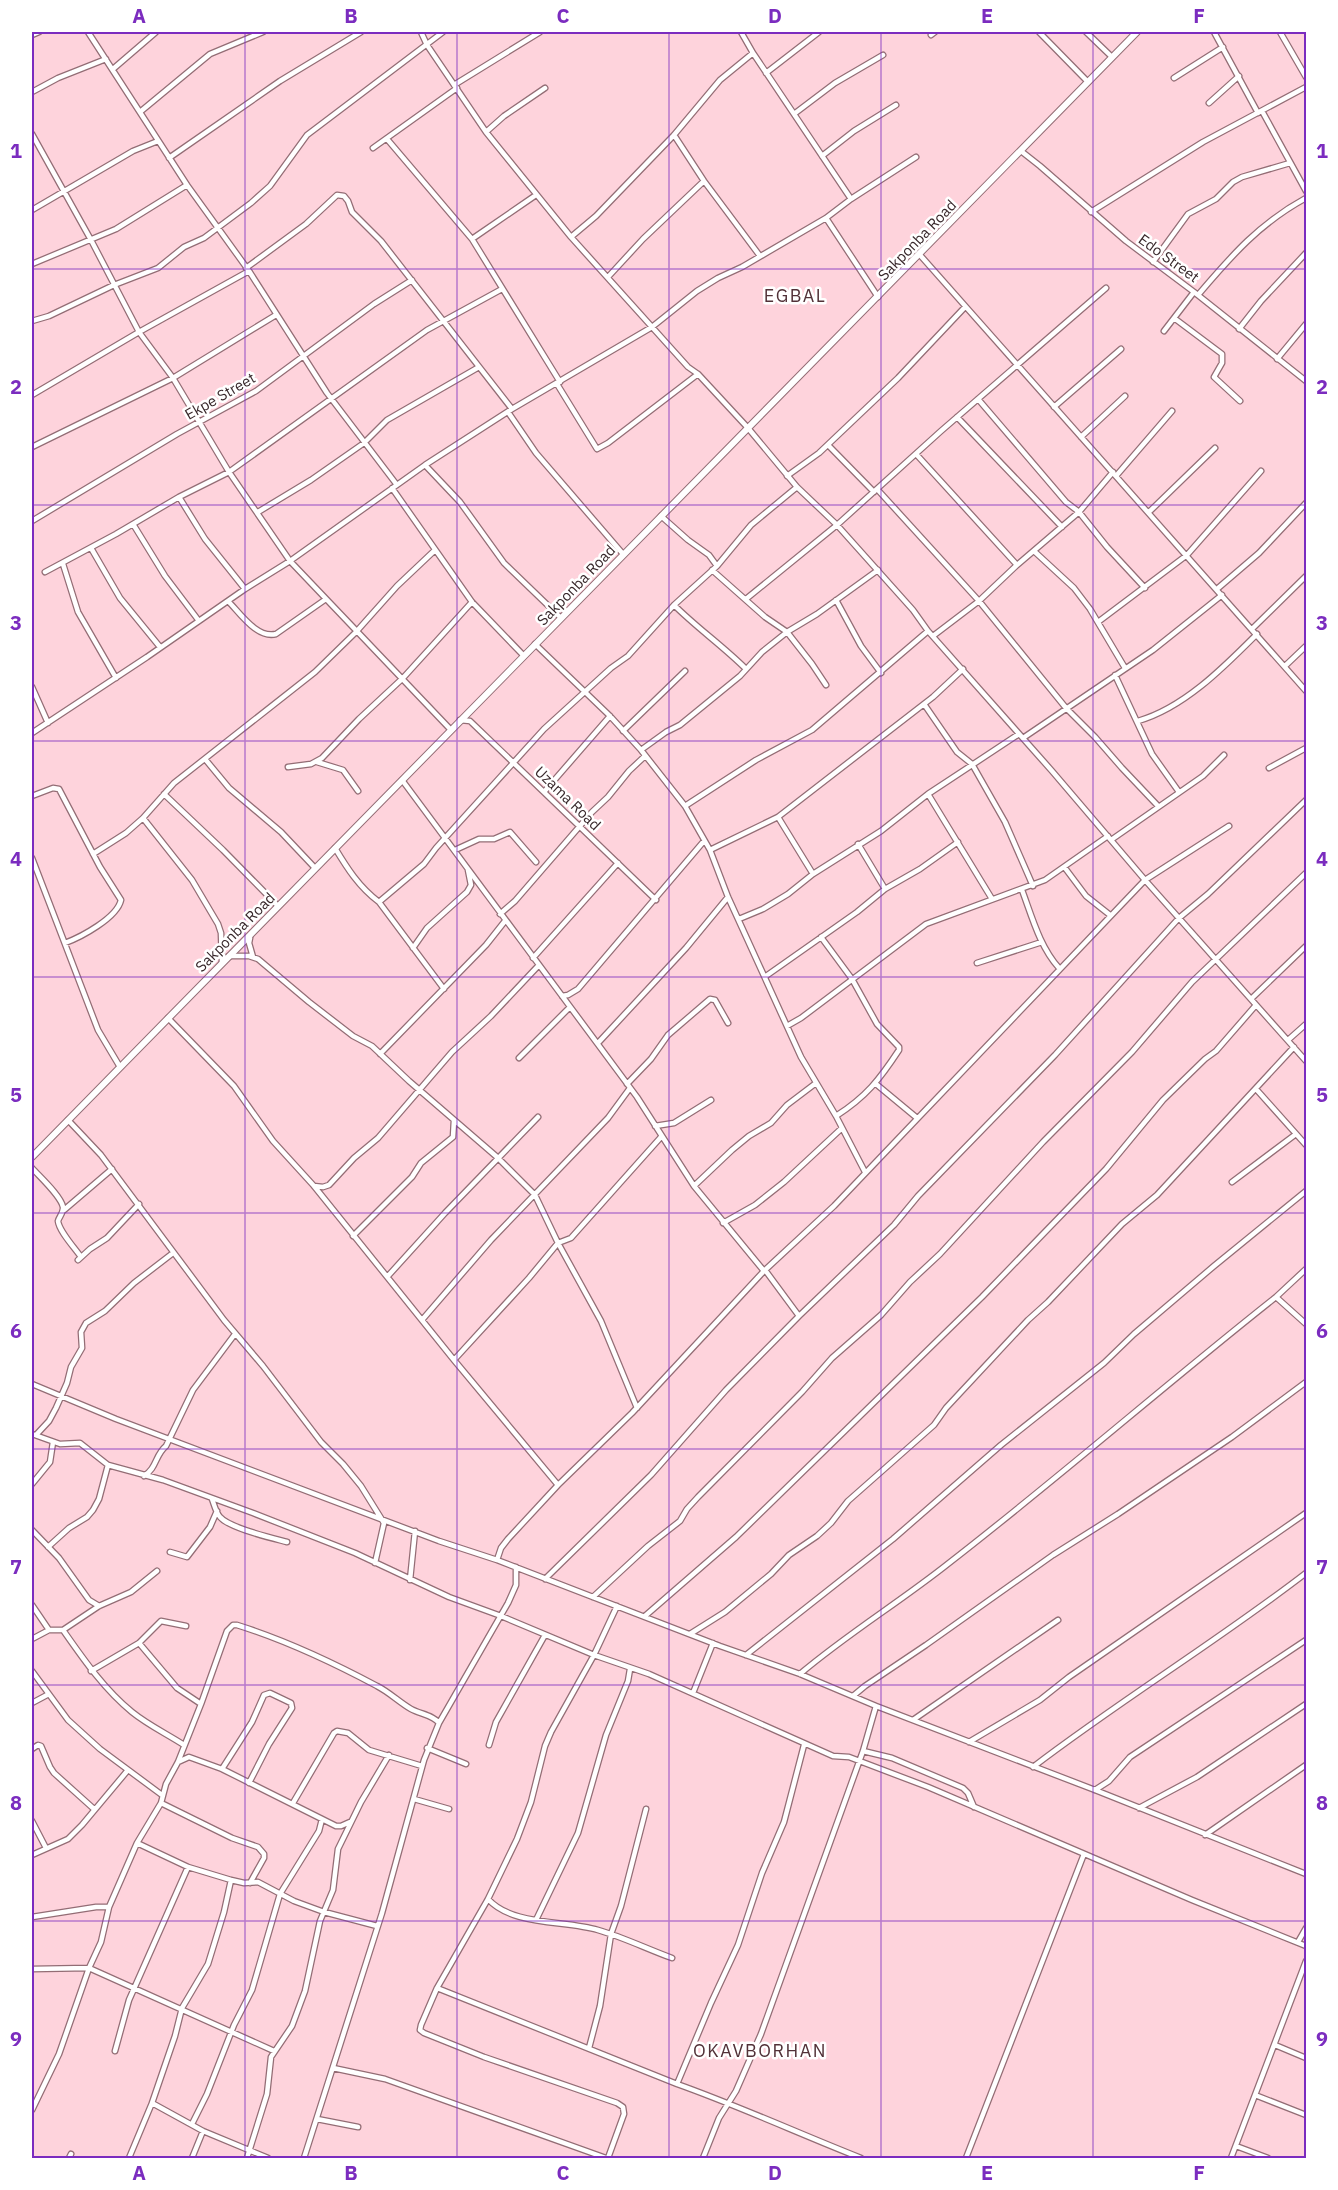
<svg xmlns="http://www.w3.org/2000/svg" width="1338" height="2190" font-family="'IBM Plex Sans',sans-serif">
<rect width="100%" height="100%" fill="#fed3dc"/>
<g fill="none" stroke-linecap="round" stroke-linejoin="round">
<defs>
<path id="street" d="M88 32 187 185 249 271 327 393 397 485
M421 32 427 45 486 132 571 237 688 367 698 374 748 428 797 487 837 525 913 610 928 631 1052 771 1145 880 1306 1061
M741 32 753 53 851 199
M1039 32 1088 82
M1086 32 1112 57
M1214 32 1258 113
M1280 32 1306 77
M32 35 39 32
M931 35 935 32
M113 69 156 32
M766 73 819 32
M1174 78 1223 47
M454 85 540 32
M32 92 58 78 106 59
M1209 103 1239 76
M1262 111 1306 191
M140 112 210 54 263 32
M794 114 835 83 883 55
M486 132 504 116 545 88
M32 134 91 240 139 332 173 378 229 472 290 561 451 730
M674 135 704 181 760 256
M387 139 472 239 560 382
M373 148 457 88
M1021 151 1040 166 1126 241 1194 292 1306 381
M822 156 854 131 896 105
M169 158 280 81 361 32
M32 210 133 151 158 141
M1091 212 1203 142 1306 87
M826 218 878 297
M571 237 596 216 674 135 720 80 753 53
M472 239 536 195
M920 255 1306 691
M1153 262 1188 214 1216 199 1233 182 1242 177 1290 163
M32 264 116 229 187 185
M246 268 306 224 337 195 344 196 348 201 352 212 381 241 512 409
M608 277 643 239 704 181
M1198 295C1232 255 1260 223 1306 198
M1174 318 1222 354V363L1214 377 1240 401
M32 321 49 316 114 285 158 268 184 247 204 238 251 203 270 186 307 135 443 32
M1239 329 1261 301 1306 253
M1164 331 1194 292
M1277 359 1306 324
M557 384 597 449 608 443 698 374
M32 395 139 332 249 271
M978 399 1066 502 1079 512 1107 547 1145 588
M1054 407 1121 349
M508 412 536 453 623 554
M957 417 1062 527
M1081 437 1125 396
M828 445 874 492
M32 447 173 378 276 315
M916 454 1017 565
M425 465 460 502 504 563 561 618
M787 476 819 453 898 378 965 307
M1116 476 1172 411
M392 488 472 602 524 656
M877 489 979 601 1066 708 1095 737 1122 768 1158 806
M179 497 205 539 245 589
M258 512 311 480 364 443 387 420 479 367
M1149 512 1215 448
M661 516 688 540 709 555 717 566
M32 521 177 434 256 391 374 304 412 280
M133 524 165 576 199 621
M91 548 120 598 160 647
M1035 552 1074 588 1090 609 1125 668
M63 564 78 612 116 678
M712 570 765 617 787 632 812 664 826 685
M45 572 116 534 179 497 229 472 427 330 502 289
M1217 589 1259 553 1306 503
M746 599 837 525 941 431 1106 288
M836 600 861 646 881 673
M228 601C240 613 257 639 276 634L326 599
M674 605C697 628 723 646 746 669
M1098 622 1187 555 1261 471
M1252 629 1306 576
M933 636 979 601 1017 565 1079 512 1113 472
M535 644 610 716 641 750 685 806 710 850 728 897 801 1057 836 1116 865 1172
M1285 666 1306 646
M1115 675 1152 754 1179 792
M32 687 48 723
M924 704 957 752 972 764 1005 822 1033 886
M460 720 470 721 656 900
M1138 721C1184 708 1224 667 1257 634
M623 731 685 671
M32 733 147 657 245 589 290 561 425 465 512 409 652 327 697 291 718 278 742 267 826 218 851 199 916 157
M1023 738 1153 650 1222 595
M641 750 666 732 680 725 740 676 762 652 787 632 817 614 878 570
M205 759 229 788 281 832 315 868
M317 762 343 770 358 791
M288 767 311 764 322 758 359 719 403 678 472 602
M1269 768 1306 748
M402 780 637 1097 694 1186 764 1271
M544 792 610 716
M164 794 223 850 278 906
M928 794 992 899
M32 796 53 788 59 789 100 867 121 900C117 918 81 937 65 943
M685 806 756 760 812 730 928 631
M778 817 813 874
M143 818 192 880 218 924 221 933 222 963
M1111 840 1203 776 1224 755
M858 844 885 889
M335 848C347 868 359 887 379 902L424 864 436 848 544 729 611 668 628 656 674 605 717 566 751 525 797 487
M455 850 479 839H494L510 832 536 862
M710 850 778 817 933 697 963 669
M93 854 126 833 143 818 174 783 315 672 356 632 397 586 434 551
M32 858 98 1030 120 1067
M1065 868 1086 896 1110 915
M1022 890C1032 917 1040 947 1059 968
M379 902 444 989
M500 914 515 901 592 812 608 797 629 771 645 756
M739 919 763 909 788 894 813 874 881 831 928 794 1019 734
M821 937 852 979 877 1024 899 1047V1050C880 1079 866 1097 836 1116
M250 938 249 943 253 957
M413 948 427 928 467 892 471 885 468 870
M229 956H249L258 959 309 1002 353 1036 372 1046 409 1081 497 1157 535 1195 558 1243 601 1321 637 1408
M533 958 618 863
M977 963 1042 942
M766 976 857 912 885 889 920 869 958 842
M562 996 568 995 578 989 704 841
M1251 999 1306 946
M168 1018 234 1086 273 1141 314 1186 454 1360 558 1485
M787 1026 801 1018 926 924 1045 880 1108 836
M1288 1040 1306 1024
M598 1043 686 948 728 897
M380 1054 486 945 505 921
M519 1058 570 1007
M627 1084 651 1059 668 1035 710 999 715 1000 728 1023
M876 1084 917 1118
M1256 1089 1306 1145
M68 1120 101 1155 224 1320 263 1366 321 1442 343 1464 361 1486 384 1523 375 1563
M655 1126 674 1123 711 1100
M32 1168C40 1177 61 1196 63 1207 64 1212 59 1217 58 1221 59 1231 74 1247 81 1257
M1232 1182 1296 1134
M314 1186 323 1187 329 1185 354 1158 378 1138 452 1052 491 1016 539 965
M694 1186 732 1150 749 1136 771 1123 787 1105 816 1083
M64 1210 112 1169
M723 1223 755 1205 784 1182 842 1128
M353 1236 412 1177 421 1163 453 1137 454 1120
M78 1260 90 1249 107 1238 139 1204
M765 1270 799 1316 894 1225 918 1196 1055 1055 1179 918 1208 894 1306 800
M388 1276 445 1213 538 1117
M1276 1297 1306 1324
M422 1320 491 1240 608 1118 630 1088
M454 1360 529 1278 558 1243 571 1238 661 1137
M32 1384 116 1419 439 1541 497 1560 720 1646 800 1674 876 1706 863 1751 761 2034 736 2091 719 2118 703 2158
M32 1434 60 1444 80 1443 108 1465 163 1480 253 1513 355 1553 449 1597 501 1616 594 1655 649 1674 833 1756 849 1757 928 1787 1192 1900 1306 1946
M36 1435 49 1421 56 1408 67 1383 71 1367 82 1348 81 1332 86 1323 105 1311 134 1283 173 1253
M144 1476C157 1468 155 1455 166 1446L193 1390 235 1334
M32 1484 50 1462 53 1442
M212 1499C214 1504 216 1513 220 1517 229 1528 272 1538 287 1542
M32 1530 59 1558 89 1600 99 1606
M48 1547 69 1528 87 1517 93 1510 99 1499 108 1465
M170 1552 187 1557 210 1527 217 1511
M497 1560 501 1548 508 1539 558 1485 632 1413 764 1271 834 1206 1145 880 1229 826
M545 1579 651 1475 726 1390 799 1316
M410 1580 415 1531
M593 1597 648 1546 680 1521 687 1509 698 1497 802 1392 832 1358 881 1315 910 1282 940 1254 1043 1142 1132 1052 1192 982 1306 873
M32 1605 49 1630
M617 1606 594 1655 551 1732 545 1746 531 1802 517 1839 488 1899 437 1988 677 2084
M645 1616 736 1537 982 1297 1106 1169 1163 1100 1205 1059 1216 1051 1256 1005
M63 1630C84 1660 104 1689 132 1712 148 1725 167 1734 184 1745
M690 1634 725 1612 771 1574 789 1555 817 1536 831 1523 848 1501 934 1425 946 1408 1028 1320 1048 1302 1122 1224 1157 1195 1294 1047
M32 1639 49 1630H63L99 1606 131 1592 157 1571
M139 1643 177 1688 201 1704
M746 1655 893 1539 1001 1445 1104 1363 1134 1334 1214 1266 1306 1191
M32 1671 68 1720 100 1749 162 1795
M91 1671 139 1643 161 1621 186 1626
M800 1674C847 1634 900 1602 949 1563 1060 1477 1166 1384 1276 1297L1306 1269
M693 1693 713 1643
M853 1696 865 1686 926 1645 1053 1555 1118 1514 1232 1437 1306 1382
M32 1703 47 1695
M876 1706 1095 1790 1306 1874
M913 1720 1058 1620
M439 1723 508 1603 516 1585V1567
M969 1742 1040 1700 1069 1677 1306 1513
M489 1745 496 1722 545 1635
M804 1745 784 1822 762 1873 738 1945 711 2003 677 2084C739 2106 800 2134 861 2158
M427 1748 466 1764
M32 1749 38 1745 41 1746 50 1767 54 1773 94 1809
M863 1751 892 1758 963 1788 968 1793 974 1807
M178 1762 189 1757 222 1769 336 1826H341L350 1822
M1033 1767C1122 1699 1218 1641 1306 1573
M222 1769 252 1722 264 1695 270 1693 291 1703 292 1708 269 1744 249 1783
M1095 1790 1109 1781 1130 1757 1306 1640
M414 1799 449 1809
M161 1803 232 1838 258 1847 264 1854V1858L250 1883
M293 1803 334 1733 337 1731 348 1733 369 1750 422 1766
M1139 1808 1197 1777 1306 1704
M32 1821 46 1848
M1205 1835 1306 1765
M137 1843 188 1867 231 1880 244 1883 258 1882 294 1901 324 1912 377 1926
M32 1855 68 1839 82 1825 128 1770
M231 1880 224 1912 208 1964 182 2008 175 2036 152 2103 203 2131 268 2158
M488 1899C512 1926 565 1920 598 1930 623 1937 647 1949 672 1958
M32 1917 96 1907H109
M536 1920 578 1833 606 1735 628 1681 630 1669
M1298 1942 1306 1928
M32 1969 89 1968 274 2051
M437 1988 421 2025 420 2030 424 2033 484 2057 617 2103 623 2107 624 2114 608 2158
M1275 2045 1306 2058
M589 2048 600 2006 611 1934 621 1906 646 1809
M115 2051 129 2000 188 1867
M333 2068 385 2079 606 2158
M1255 2095 1306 2115
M32 2110 59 2054 89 1968 101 1942 109 1907 137 1843 161 1803 166 1784 178 1762 201 1704 227 1631 233 1625H237C285 1640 332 1662 377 1686 389 1692 399 1702 411 1709 420 1714 433 1715 439 1723L424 1760 382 1913 304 2158
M317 2119 358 2127
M192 2124 207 2094 234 2025 252 1990 280 1894 319 1831 322 1819
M1236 2146 1268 2158
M69 2158 71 2154
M129 2158 152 2103
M192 2158 203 2131
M247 2158 267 2094 271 2057 292 2026 305 1991 320 1921 333 1890 338 1849 361 1802 389 1755
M966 2158 1084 1854
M1231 2158 1306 1961"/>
<path id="secondary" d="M32 1157 1137 32"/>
</defs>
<use href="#street" stroke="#936d75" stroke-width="7"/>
<use href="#secondary" stroke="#936d75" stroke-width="8"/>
<use href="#street" stroke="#fff" stroke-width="4.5"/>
<use href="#secondary" stroke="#fff" stroke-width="6"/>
</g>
<path fill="none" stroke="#7b2cbf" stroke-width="1.5" stroke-opacity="0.55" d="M245 32V2158M457 32V2158M669 32V2158M881 32V2158M1093 32V2158M32 269H1306M32 505H1306M32 741H1306M32 977H1306M32 1213H1306M32 1449H1306M32 1685H1306M32 1921H1306"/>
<g text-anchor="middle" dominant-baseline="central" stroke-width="5" stroke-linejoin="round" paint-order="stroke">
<g font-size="15" fill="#38282b" stroke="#fff">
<text transform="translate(917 240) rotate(-46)">Sakponba Road</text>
<text transform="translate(1169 258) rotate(36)">Edo Street</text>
<text transform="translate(220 396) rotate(-30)">Ekpe Street</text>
<text transform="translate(576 585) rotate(-46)">Sakponba Road</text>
<text transform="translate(568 798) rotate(44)">Uzama Road</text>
<text transform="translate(235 932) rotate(-45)">Sakponba Road</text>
</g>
<g font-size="18" letter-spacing="1.5" fill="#523138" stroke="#fff">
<text x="795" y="295">EGBAL</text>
<text x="760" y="2050">OKAVBORHAN</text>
</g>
</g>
<rect width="1338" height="2190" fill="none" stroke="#ffffff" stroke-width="66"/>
<rect x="33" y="33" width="1272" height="2124" fill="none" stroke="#7b2cbf" stroke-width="2"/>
<g font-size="20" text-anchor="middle" font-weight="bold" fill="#7b2cbf">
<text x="139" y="23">A</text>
<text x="351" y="23">B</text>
<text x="563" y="23">C</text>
<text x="775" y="23">D</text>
<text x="987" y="23">E</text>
<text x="1199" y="23">F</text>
<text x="16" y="158">1</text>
<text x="1322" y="158">1</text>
<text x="16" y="394">2</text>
<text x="1322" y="394">2</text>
<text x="16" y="630">3</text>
<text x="1322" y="630">3</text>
<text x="16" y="866">4</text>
<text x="1322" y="866">4</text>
<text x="16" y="1102">5</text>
<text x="1322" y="1102">5</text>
<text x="16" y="1338">6</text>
<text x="1322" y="1338">6</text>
<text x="16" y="1574">7</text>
<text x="1322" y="1574">7</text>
<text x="16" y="1810">8</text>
<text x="1322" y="1810">8</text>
<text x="16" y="2046">9</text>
<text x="1322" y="2046">9</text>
<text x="139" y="2180">A</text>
<text x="351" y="2180">B</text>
<text x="563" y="2180">C</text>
<text x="775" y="2180">D</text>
<text x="987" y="2180">E</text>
<text x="1199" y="2180">F</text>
</g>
</svg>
